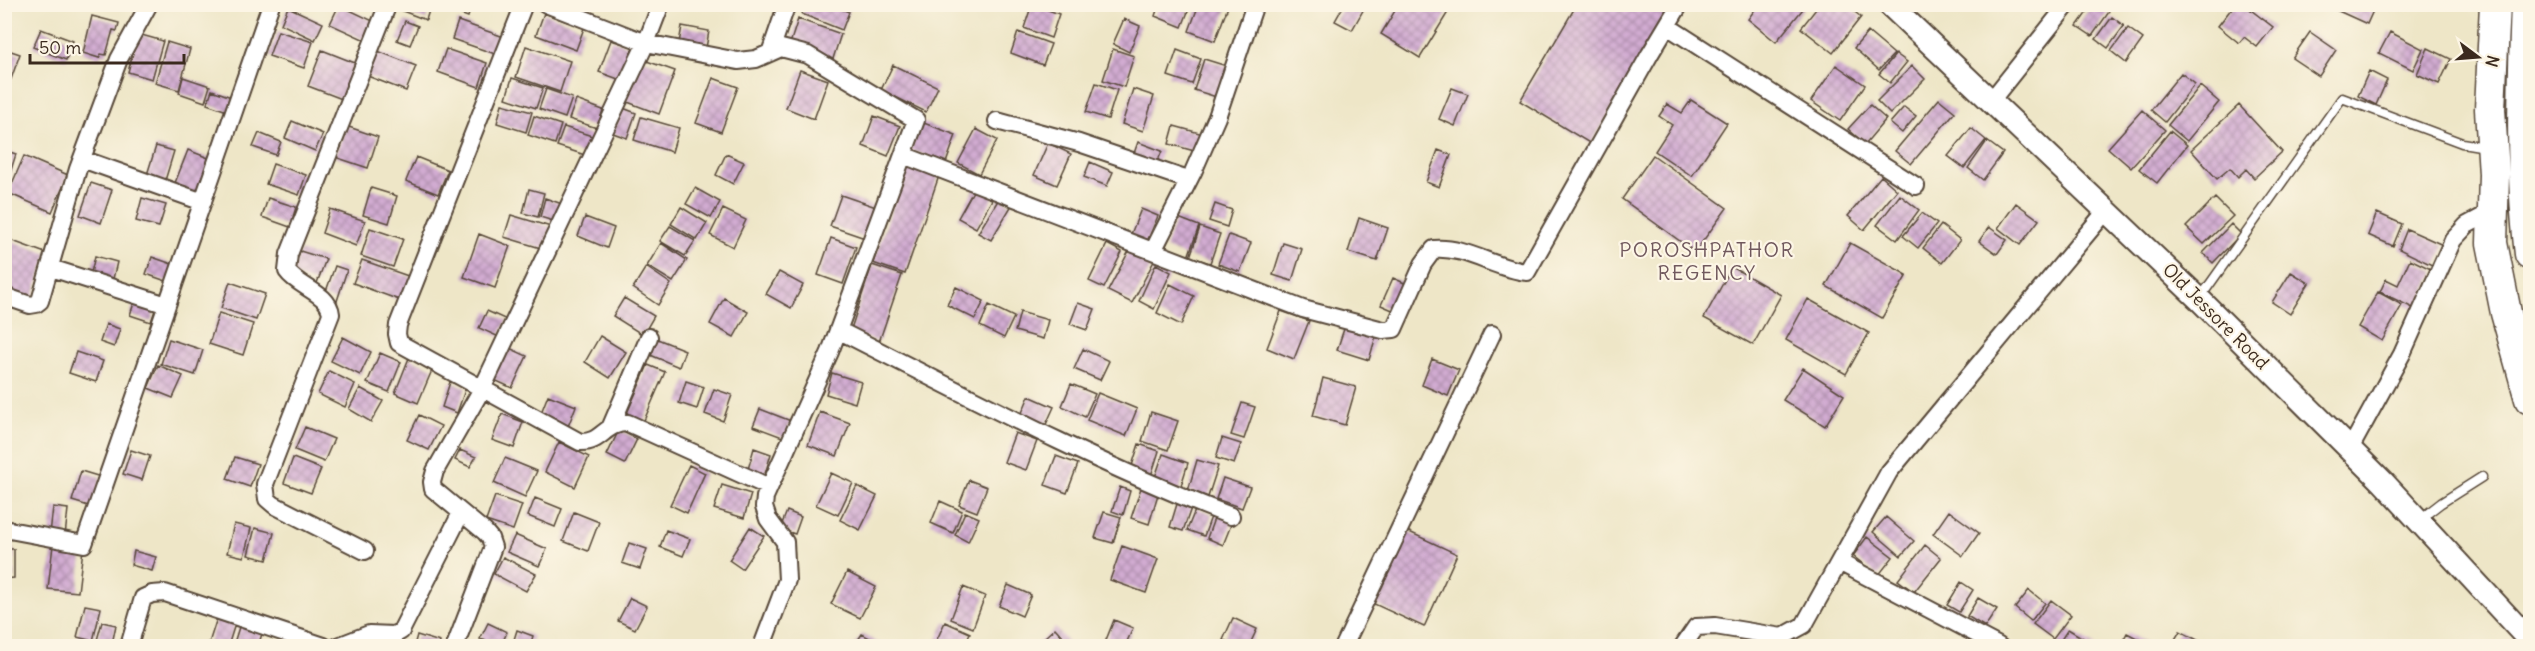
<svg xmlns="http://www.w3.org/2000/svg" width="2535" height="651" font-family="Delius,sans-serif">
<defs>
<pattern id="building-cross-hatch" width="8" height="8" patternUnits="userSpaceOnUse" patternTransform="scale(1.5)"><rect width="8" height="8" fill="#d2acd2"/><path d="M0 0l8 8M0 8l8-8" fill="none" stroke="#ac8caa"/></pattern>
</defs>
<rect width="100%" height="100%" fill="#fcf5e5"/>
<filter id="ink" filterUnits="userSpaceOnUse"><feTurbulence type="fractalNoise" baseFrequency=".0167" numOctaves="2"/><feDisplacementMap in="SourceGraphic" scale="12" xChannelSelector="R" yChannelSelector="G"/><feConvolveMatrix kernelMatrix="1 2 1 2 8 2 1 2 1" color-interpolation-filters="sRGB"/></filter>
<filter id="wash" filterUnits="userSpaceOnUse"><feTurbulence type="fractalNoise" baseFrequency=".008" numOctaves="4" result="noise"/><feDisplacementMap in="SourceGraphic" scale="24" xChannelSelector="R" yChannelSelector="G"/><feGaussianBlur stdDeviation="1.35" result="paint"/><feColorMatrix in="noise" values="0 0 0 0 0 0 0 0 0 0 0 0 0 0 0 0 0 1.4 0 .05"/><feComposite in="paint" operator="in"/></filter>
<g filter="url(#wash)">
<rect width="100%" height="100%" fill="#eee6c7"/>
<g id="blocks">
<path fill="url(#building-cross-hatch)" d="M402 4H431L426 20 400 10Z
M442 4H472L468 17 441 7Z
M806 4H829L849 12 842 30 802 14Z
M839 4H852L850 10Z
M1032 4 1059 14 1051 38 1024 28Z
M1159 4H1191L1182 27 1155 16Z
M1199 4H1229L1215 41 1189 31Z
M1399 4H1453L1420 58 1381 34Z
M1577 4H1663L1672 10 1591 144 1520 101Z
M1759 4H1807L1776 42 1748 19Z
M1820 4H1845L1861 17 1833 53 1801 28Z
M2093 4H2098L2109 12 2092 36 2077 26Z
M2235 4H2243L2273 27 2257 47 2244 37 2239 43 2218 26Z
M2336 4H2376L2367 24 2334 9Z
M339 5 373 21 365 40 330 24Z
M1344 5H1366L1352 30 1335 21Z
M288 7 323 23 315 40 281 24Z
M544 13 584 28 576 50 536 35Z
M92 16 119 23 117 31 113 30 106 55 101 54 99 58 83 53Z
M2112 17 2124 26 2108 48 2096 39Z
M798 19 841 34 832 62 789 47Z
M1124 19 1140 26 1129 52 1113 44Z
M405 21 418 26 410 45 397 40Z
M458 21 504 37 498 55 452 39Z
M682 26 709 31 705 54 678 49Z
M2128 28 2143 39 2126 63 2111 51Z
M41 29 73 41 66 60 33 47Z
M278 31 313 42 304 68 269 56Z
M1018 32 1051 44 1043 65 1011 53Z
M1868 32 1894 54 1879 70 1854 48Z
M2310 32 2336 50 2319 76 2292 58Z
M2390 32 2423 49 2413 70 2379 53Z
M138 34 163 41 152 79 128 72Z
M611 40 633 47 621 80 599 72Z
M167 42 190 49 179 90 155 83Z
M526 46 570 61 560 92 516 77Z
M2428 48 2451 59 2439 84 2417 74Z
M5 49 20 54 11 79 4 77Z
M446 49 487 63 479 87 438 72Z
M1113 49 1134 56 1124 87 1103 80Z
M322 50 355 63 342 99 308 86Z
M375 50 416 66 406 91 365 75Z
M1177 50 1201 59 1192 84 1168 76Z
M1896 54 1907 62 1890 83 1879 74Z
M641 59 675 71 659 114 625 101Z
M1204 59 1233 68 1223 99 1194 90Z
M893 65 938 87 926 112 881 90Z
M1836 65 1865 85 1840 121 1811 101Z
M1912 66 1925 79 1890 114 1877 101Z
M800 70 828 80 814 119 786 108Z
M2369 71 2387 80 2376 105 2358 96Z
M2181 73 2195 84 2165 122 2151 110Z
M183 77 210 86 205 102 179 93Z
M512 78 543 88 536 108 506 98Z
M713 78 738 87 721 132 696 123Z
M1096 83 1117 90 1108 119 1086 112Z
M2200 86 2219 102 2187 141 2168 125Z
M1452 88 1468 94 1455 126 1439 119Z
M546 89 572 98 565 118 539 109Z
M1133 89 1154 96 1143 131 1122 124Z
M212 90 234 98 230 112 207 104Z
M1939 99 1955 112 1911 164 1895 151Z
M576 100 603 110 597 128 569 119Z
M1691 100 1727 123 1692 176 1655 151 1672 125 1659 116 1667 104 1682 113Z
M502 104 532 112 526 132 497 123Z
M1870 105 1886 119 1865 144 1848 129Z
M2239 105 2282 152 2254 178 2246 169 2238 177 2230 168 2217 179 2191 150Z
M1904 107 1916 116 1902 133 1890 123Z
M623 108 636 113 627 138 613 133Z
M2142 110 2165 130 2131 168 2108 148Z
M534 116 561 125 555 144 528 135Z
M874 116 900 126 888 156 863 146Z
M641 117 679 128 672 152 634 140Z
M292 121 323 134 315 151 285 138Z
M921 122 956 135 946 163 911 150Z
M346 126 378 137 368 168 335 157Z
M1174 126 1203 134 1198 152 1169 144Z
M564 127 592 136 585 155 557 146Z
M1971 128 1986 140 1964 168 1948 156Z
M976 129 997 140 979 174 958 163Z
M2170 131 2187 145 2157 183 2139 169Z
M259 133 281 142 276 155 253 147Z
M1987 141 2003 153 1983 180 1968 168Z
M1138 142 1162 151 1155 168 1132 159Z
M1048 143 1071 154 1057 185 1034 175Z
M156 146 174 151 164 184 146 178Z
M4 150 16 154 5 189H4Z
M188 150 211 159 197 197 173 188Z
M1438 150 1451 155 1439 187 1426 182Z
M726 154 744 162 733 184 716 175Z
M1653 155 1727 208 1695 252 1622 199Z
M24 156 68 175 52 212 8 193Z
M416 157 448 170 438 194 406 181Z
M908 162 940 173 905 274 873 263Z
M1090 162 1113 172 1107 186 1084 177Z
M273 164 306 175 299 195 266 184Z
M1881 176 1897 190 1864 230 1848 216Z
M91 183 112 190 101 223 80 215Z
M977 184 995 194 976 228 958 218Z
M371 188 397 196 389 223 363 215Z
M695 188 720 202 711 218 686 204Z
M529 189 544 193 538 217 523 213Z
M841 195 876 207 865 238 830 226Z
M1900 195 1919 210 1897 240 1877 225Z
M1000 197 1012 205 991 240 978 233Z
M142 198 166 205 159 227 136 221Z
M268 198 296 207 290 227 262 217Z
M545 198 565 205 560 223 540 217Z
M2215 198 2233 216 2204 244 2186 227Z
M2016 203 2039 220 2020 245 1998 228Z
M1215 204 1232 210 1227 227 1209 221Z
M681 207 707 223 697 240 671 224Z
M330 209 365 221 356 246 322 233Z
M723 209 746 220 733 247 710 235Z
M1141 209 1158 216 1145 246 1129 239Z
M1922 213 1937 224 1918 248 1903 236Z
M2377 213 2402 224 2393 246 2368 235Z
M511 215 551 227 544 249 504 237Z
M585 217 614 228 607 248 578 236Z
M1176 217 1199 226 1188 257 1165 248Z
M1359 218 1388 228 1377 261 1348 252Z
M2231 224 2241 234 2213 263 2203 253Z
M1941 225 1960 240 1942 263 1923 248Z
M670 226 695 241 685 256 660 241Z
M1200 227 1220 234 1210 263 1190 257Z
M1989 227 2007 240 1997 254 1979 241Z
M370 228 403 239 393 267 361 256Z
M2407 229 2445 246 2436 267 2399 249Z
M479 234 510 246 495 288 464 277Z
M1229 235 1251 243 1240 272 1218 264Z
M831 238 856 247 843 284 818 275Z
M7 239 48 254 31 302 4 293V245Z
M661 243 687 260 673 282 647 266Z
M1283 243 1302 249 1292 281 1273 275Z
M1850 243 1907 275 1882 318 1826 286Z
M1107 244 1122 252 1104 288 1089 281Z
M1130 249 1154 261 1132 303 1108 291Z
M300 251 326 259 317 283 292 275Z
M95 256 117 262 112 283 90 277Z
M152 257 175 265 169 282 146 274Z
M2410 259 2435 271 2417 310 2380 292 2386 279 2398 285Z
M362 260 411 277 402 301 353 283Z
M1156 264 1171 272 1154 309 1139 301Z
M872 265 902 275 879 342 850 332Z
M335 266 347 270 337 301 324 297Z
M646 267 671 284 658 305 633 288Z
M1732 267 1781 295 1753 345 1704 318Z
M779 272 803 285 791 308 766 294Z
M2291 272 2309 283 2290 314 2272 302Z
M1393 278 1409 285 1397 312 1381 305Z
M230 282 265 294 256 320 221 308Z
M1170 284 1194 296 1181 325 1157 313Z
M956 287 984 301 975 319 947 305Z
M2378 292 2402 305 2382 341 2358 327Z
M136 297 157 304 151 322 130 315Z
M624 298 654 316 643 335 613 316Z
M724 298 748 312 734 337 710 324Z
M1808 299 1869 333 1846 374 1786 340Z
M1078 303 1095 309 1087 330 1070 324Z
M989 305 1014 317 1004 338 980 326Z
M487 311 507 320 499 337 479 328Z
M1281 311 1309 321 1294 359 1267 348Z
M1020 312 1048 320 1043 339 1015 331Z
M219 313 253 324 243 355 209 344Z
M106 324 120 329 114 347 100 342Z
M1345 326 1376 336 1369 360 1337 350Z
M600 336 626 352 610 378 585 362Z
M343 337 371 352 360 375 331 361Z
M655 338 685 350 679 367 648 354Z
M169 339 203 350 195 375 161 364Z
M505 346 527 356 512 388 490 378Z
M1083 349 1109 361 1100 380 1074 369Z
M76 352 103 361 96 382 69 373Z
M380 353 401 362 389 392 367 383Z
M409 358 433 368 418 403 395 393Z
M1432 359 1459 370 1448 396 1422 385Z
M158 365 183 376 173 398 148 388Z
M648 365 665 372 642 425 625 418Z
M1803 368 1844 395 1825 426 1783 400Z
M329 371 355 384 345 407 318 394Z
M832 373 861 382 855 403 826 394Z
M1323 378 1356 387 1345 425 1313 416Z
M686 381 704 387 697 409 679 403Z
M450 382 466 387 457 413 442 407Z
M1071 384 1095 394 1085 417 1062 406Z
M360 388 383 401 371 422 349 409Z
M714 389 732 395 723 421 705 414Z
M1098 393 1137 409 1126 436 1087 420Z
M548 395 576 406 567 429 539 418Z
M1029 396 1054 407 1043 431 1019 420Z
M1242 403 1255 407 1244 439 1231 435Z
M760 409 791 421 785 438 753 426Z
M820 412 850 423 837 456 808 445Z
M1151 412 1178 421 1168 450 1142 441Z
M502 414 523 422 514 448 492 440Z
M419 415 441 426 429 450 407 440Z
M305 427 334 439 324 462 295 450Z
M619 430 637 439 625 464 607 455Z
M1015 433 1037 441 1026 470 1004 462Z
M1222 438 1241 444 1234 464 1216 458Z
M559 442 589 457 575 487 545 472Z
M1139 444 1159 451 1150 479 1130 472Z
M754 448 771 454 764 477 747 473Z
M131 450 150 456 142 480 123 474Z
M460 450 476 457 470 467 455 460Z
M1163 454 1188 463 1179 492 1153 483Z
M1056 456 1078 464 1067 493 1045 485Z
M235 457 258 464 250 487 227 479Z
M293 458 321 469 311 493 284 483Z
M505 458 537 471 525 497 494 483Z
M1197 460 1218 466 1208 497 1188 491Z
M689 465 705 473 687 513 670 505Z
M81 471 101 477 92 507 72 501Z
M831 473 853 483 838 515 816 505Z
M1223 478 1250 487 1242 508 1216 499Z
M969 480 987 487 977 512 959 505Z
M722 485 751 494 744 518 714 509Z
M1142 485 1159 491 1149 524 1131 518Z
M857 486 877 496 860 530 840 520Z
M1120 487 1130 491 1123 515 1112 511Z
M495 496 522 505 513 530 486 521Z
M535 498 562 509 555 527 528 516Z
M940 501 962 511 953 533 931 523Z
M1177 504 1191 508 1183 531 1170 527Z
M53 507 68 509 65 536 50 534Z
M1196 508 1212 514 1204 536 1187 530Z
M787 511 801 517 795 534 780 529Z
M1949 511 1979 533 1963 556 1933 534Z
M574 512 599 522 588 551 563 541Z
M965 512 979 518 968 542 955 535Z
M1104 512 1121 517 1113 543 1095 538Z
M1216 513 1233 520 1223 545 1207 538Z
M1886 517 1914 541 1901 556 1873 532Z
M234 524 251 528 244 557 227 553Z
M750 527 764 536 742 569 729 560Z
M255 528 274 533 267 560 248 555Z
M666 530 690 539 683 556 660 547Z
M1405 530 1457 554 1424 627 1372 603Z
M515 535 547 549 539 566 507 552Z
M1867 537 1893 557 1878 576 1853 556Z
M629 543 647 549 640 569 622 563Z
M53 545 83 549 78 592 48 589Z
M1925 545 1941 558 1914 592 1898 580Z
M1122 546 1158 559 1146 593 1110 580Z
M4 549H14V578L4 579Z
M134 551 156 557 152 571 131 565Z
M503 557 536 574 526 591 494 574Z
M847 572 876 587 860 618 831 604Z
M1961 582 1973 590 1959 612 1947 605Z
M1008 585 1031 595 1022 616 999 606Z
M963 587 985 596 973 628 951 619Z
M2029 590 2045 603 2031 621 2015 608Z
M630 598 647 606 635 629 618 621Z
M1978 598 1997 609 1985 627 1967 616Z
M2051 600 2071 615 2053 639 2033 624Z
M85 605 101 608 93 641 77 637Z
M217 618 235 624 228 646H208Z
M1233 618 1257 629 1249 646H1238L1223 640Z
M1114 620 1133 628 1125 646 1104 645Z
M102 622 116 625 112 644 97 640Z
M945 622 970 633 964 646H934Z
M488 623 507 632 501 646 480 639Z
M240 624 263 631 258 646H233Z
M1055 628 1071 646H1035Z
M2068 629 2096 646H2057Z
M517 630 533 636 530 646H512Z
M2180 631 2209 646H2171Z
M2127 633 2152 646H2120Z
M862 634 884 646H854Z
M417 635 440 642 439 646H414Z"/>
</g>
</g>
<g filter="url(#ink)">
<use href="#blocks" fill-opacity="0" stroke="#564637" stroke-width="1.5"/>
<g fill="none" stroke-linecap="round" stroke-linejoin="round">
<defs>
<path id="lane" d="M2200 298 2342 98 2462 143 2486 147
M2419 520 2441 503 2482 477"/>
<path id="street" d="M524 4 398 325 397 334 399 343 580 442C603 443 603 423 628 423L769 487
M546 4 646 43 738 61 756 59 781 48 808 55 916 120 830 352 765 497 764 507 768 519 785 542 787 580 762 646
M1667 26 1916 186
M770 53 787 4
M1990 102 2068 4
M997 121 1079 143 1188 180
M903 155 1303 309 1383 330 1394 329 1423 264 1434 249C1466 246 1495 269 1527 272L1650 54 1680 4
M82 159 203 202
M1153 251 1193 172 1217 117 1255 4
M4 296 30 305 36 304 40 301 78 169 119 59 149 4
M167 305 271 4
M838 330C968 396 1096 464 1231 516
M611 426 649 337
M2350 449 2402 354 2453 240 2467 225 2493 211
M4 529 84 544 167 305 51 268
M365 551 274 505 267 499 265 484 331 314C329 293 298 287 287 271L289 254 388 4
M1839 562 1999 646
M129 646 143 598 152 594 165 593 324 646
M338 646 369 634 394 635 401 631 461 513
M455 646 493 547 490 538 485 532 433 489 432 482 435 471 482 389 646 43 661 4
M1344 646 1492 334
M1683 646 1696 627 1715 626 1782 637 1804 625 1889 472 2106 211"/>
<path id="secondary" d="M1889 4 2199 299 2383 482 2530 641"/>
<path id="highway" d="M2495 4 2490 109 2494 174 2492 243 2506 313 2530 399
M2526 4C2523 88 2520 171 2530 254"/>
</defs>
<use href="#lane" stroke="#564637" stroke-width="11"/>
<use href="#street" stroke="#564637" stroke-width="20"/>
<use href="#secondary" stroke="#564637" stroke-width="26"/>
<use href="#highway" stroke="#564637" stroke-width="33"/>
<use href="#lane" stroke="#fff" stroke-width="8"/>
<use href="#street" stroke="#fff" stroke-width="16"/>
<use href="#secondary" stroke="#fff" stroke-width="22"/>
<use href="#highway" stroke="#fff" stroke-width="30"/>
</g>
</g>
<g text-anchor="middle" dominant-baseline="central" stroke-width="4.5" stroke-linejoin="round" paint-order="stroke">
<g font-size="18" fill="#3b2a1e" stroke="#fcf5e5">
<text transform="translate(2216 316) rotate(45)">Old Jessore Road</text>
</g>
<g font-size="20" letter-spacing="1.5" fill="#70585d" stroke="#fcf5e5">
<text x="1707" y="249">POROSHPATHOR<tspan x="1707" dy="23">REGENCY</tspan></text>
</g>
</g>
<rect width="2535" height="651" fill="none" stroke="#fcf5e5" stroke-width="24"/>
<g transform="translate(2478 57) rotate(106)" stroke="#fcf5e5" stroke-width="4.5" paint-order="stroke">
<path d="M0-4.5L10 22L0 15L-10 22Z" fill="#3b2a1e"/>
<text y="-9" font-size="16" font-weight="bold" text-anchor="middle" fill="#3b2a1e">N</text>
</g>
<path d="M30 54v9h154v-9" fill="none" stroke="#3b2a1e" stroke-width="3"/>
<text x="39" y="54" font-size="18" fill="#3b2a1e" stroke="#fcf5e5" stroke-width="4.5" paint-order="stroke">50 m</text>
</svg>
